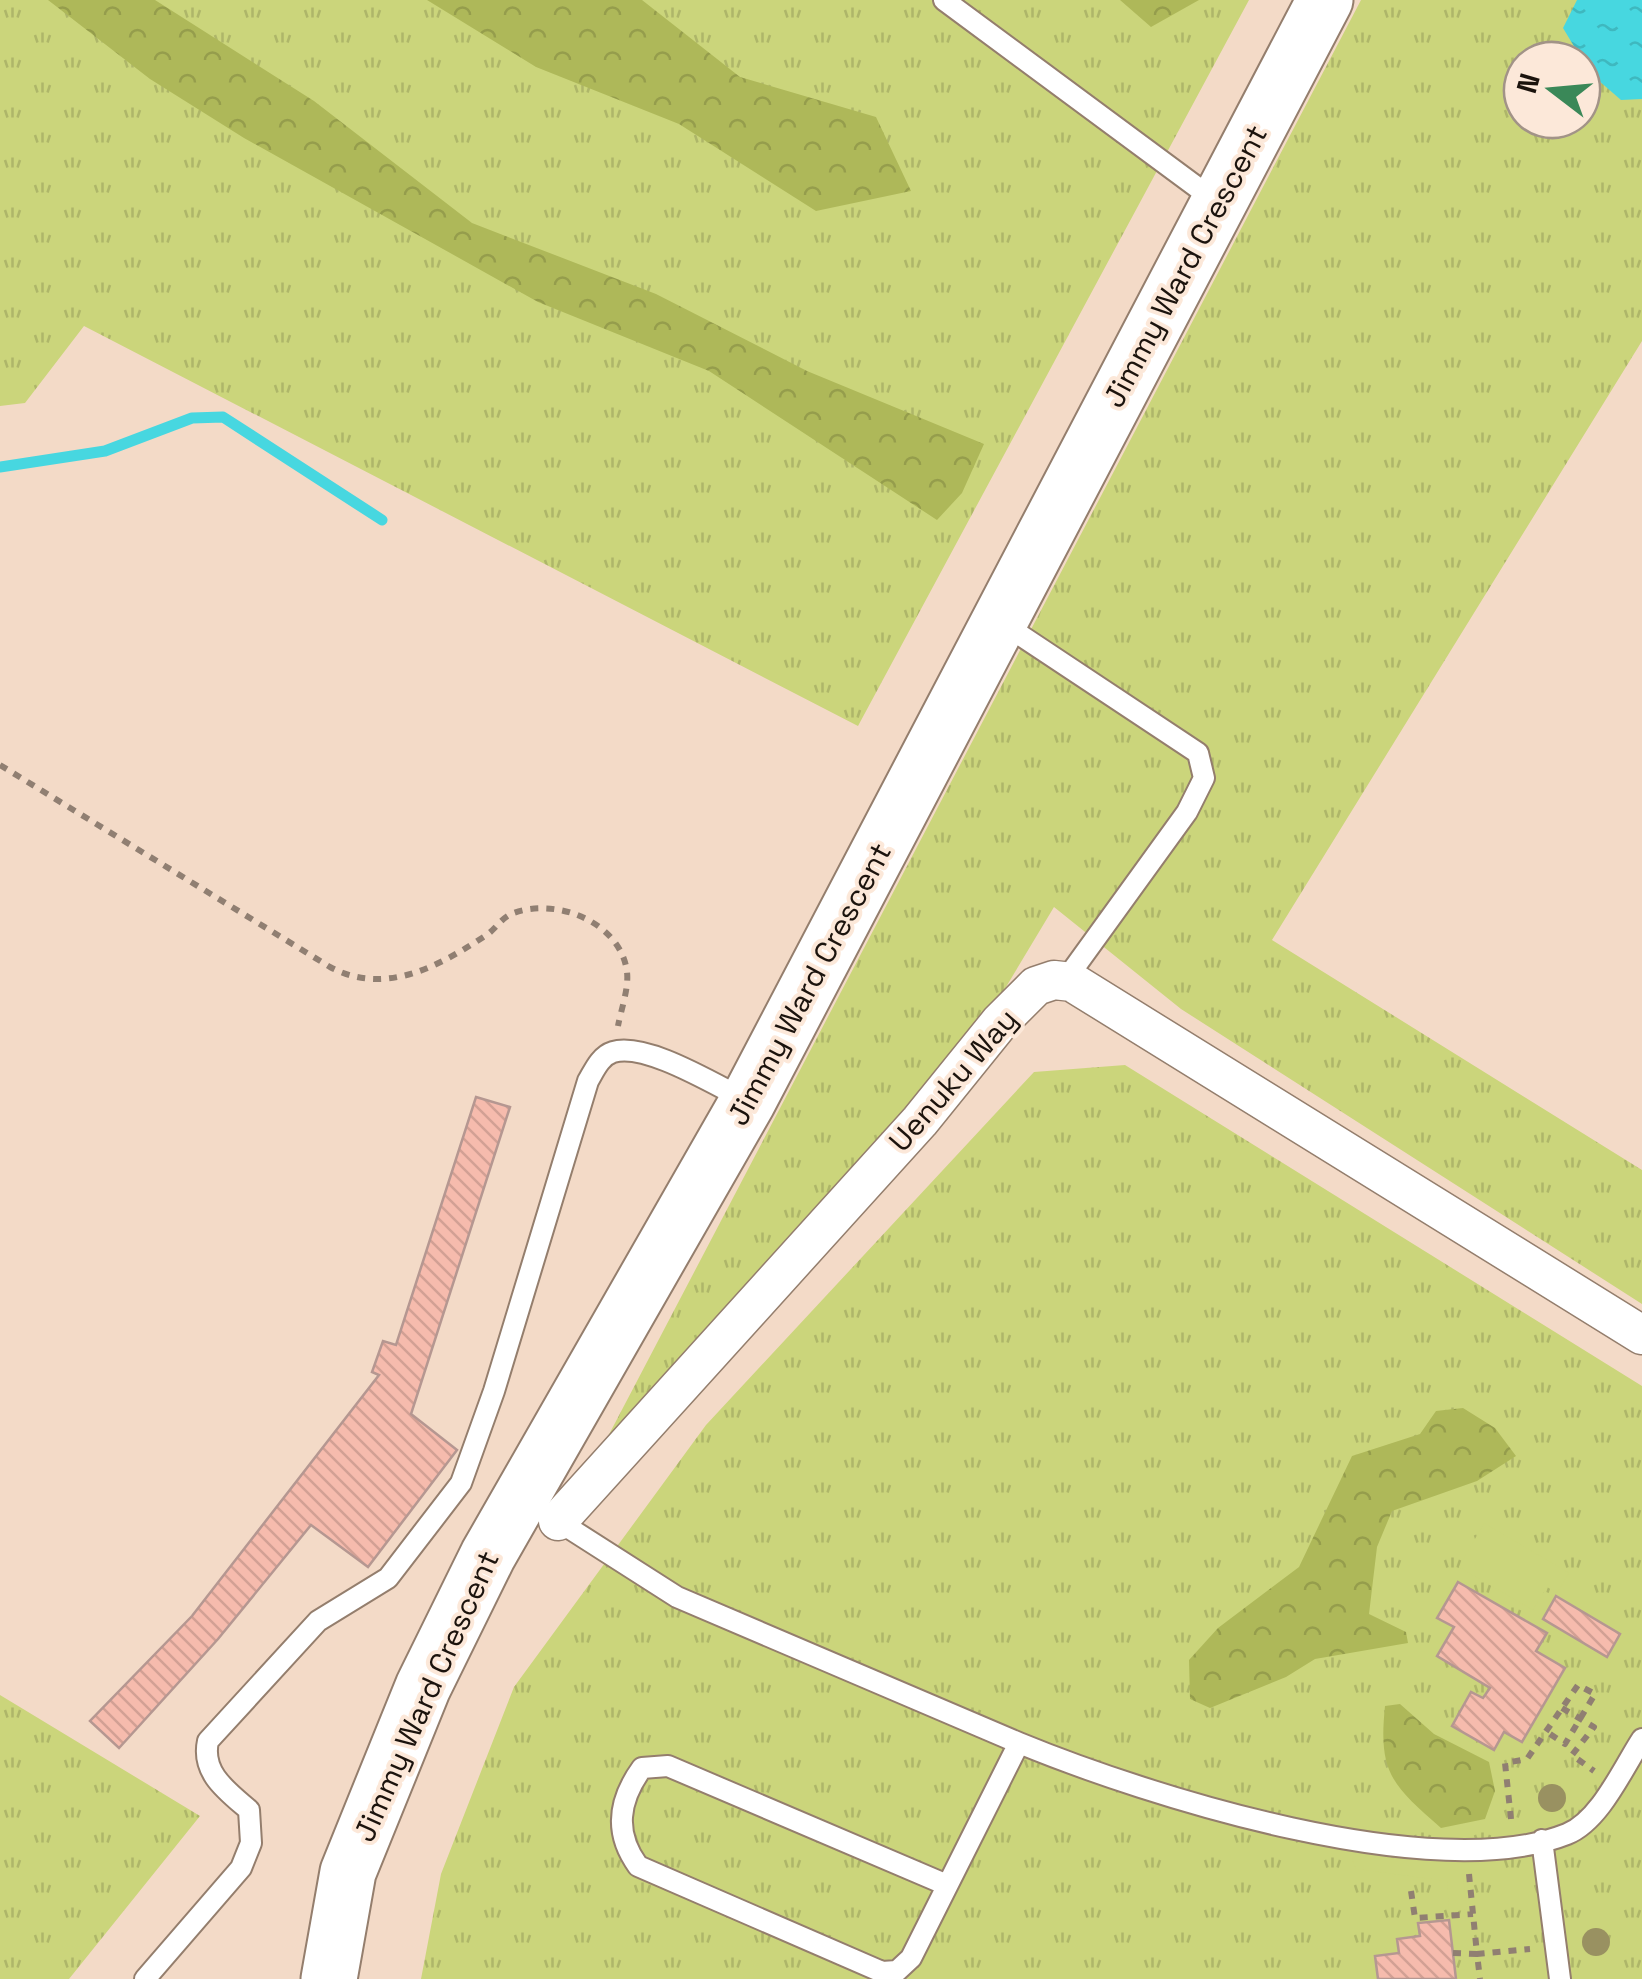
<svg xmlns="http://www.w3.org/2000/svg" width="1642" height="1979" font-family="'Space Grotesk',sans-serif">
<defs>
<pattern id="grass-tufts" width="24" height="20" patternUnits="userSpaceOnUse" patternTransform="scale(2.5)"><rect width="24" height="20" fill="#cbd57b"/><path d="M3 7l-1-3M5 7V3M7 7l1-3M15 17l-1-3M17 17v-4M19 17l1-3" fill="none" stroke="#aeb669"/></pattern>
<pattern id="forest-crowns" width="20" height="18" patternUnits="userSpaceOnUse" patternTransform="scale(2.5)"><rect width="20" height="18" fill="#aeb859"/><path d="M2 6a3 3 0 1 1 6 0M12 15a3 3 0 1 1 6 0" fill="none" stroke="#959d4c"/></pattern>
<pattern id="water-ripples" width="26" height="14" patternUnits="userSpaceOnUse" patternTransform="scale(2.5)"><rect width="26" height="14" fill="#47d7e0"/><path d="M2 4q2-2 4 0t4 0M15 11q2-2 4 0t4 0" fill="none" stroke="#3eb8bf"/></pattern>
<pattern id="building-back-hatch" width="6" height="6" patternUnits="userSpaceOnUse" patternTransform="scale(2.5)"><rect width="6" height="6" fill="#f6bbad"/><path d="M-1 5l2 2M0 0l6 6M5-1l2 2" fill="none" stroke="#d2a094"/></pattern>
</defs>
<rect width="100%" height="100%" fill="#f3dac7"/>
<path fill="url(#grass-tufts)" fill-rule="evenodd" d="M0 0H1249L858 726 84 326 25 403 0 406Z
M1361 0H1642V341L1272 940 1642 1170V1304L1181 1009 1054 907 991 1012 593 1465ZM1522 60H1582V120H1522Z
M1125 1065 1642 1386V1979H421L441 1874 514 1687 706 1425 1034 1072Z
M0 1695 200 1816 69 1979H0Z"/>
<path fill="url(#forest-crowns)" d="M48 0H155L314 101 472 223 656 294 807 371 984 444 962 493 937 520 709 371 538 302 244 138 150 79Z
M427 0H642L740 77 876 117 911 191 816 211 679 124 536 67Z
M1120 0H1199L1151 27Z
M1463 1408 1495 1428 1516 1456 1477 1481 1392 1511 1377 1547 1369 1614 1406 1632 1408 1643 1315 1659 1286 1677 1210 1708 1190 1699 1189 1660 1218 1628 1299 1567 1352 1456 1420 1434 1436 1411Z
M1400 1704 1434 1734 1489 1762 1495 1791 1485 1819 1441 1828C1392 1785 1378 1773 1385 1706Z"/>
<path fill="#cbd57b" d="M1484 1523 1569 1573 1557 1593 1547 1587 1533 1610 1459 1567Z
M1357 1856 1461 1862 1467 1909 1449 1913 1447 1881 1356 1869 1352 1859Z"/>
<path fill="url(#water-ripples)" d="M1577 0H1642V99L1621 100 1590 73 1563 28Z"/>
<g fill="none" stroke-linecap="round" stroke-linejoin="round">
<path stroke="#47d7e0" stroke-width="11" d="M0 467 105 451 192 418 223 417 382 520"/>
</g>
<path fill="url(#building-back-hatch)" stroke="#b59791" stroke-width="2.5" d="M476 1097 510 1107 411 1414 457 1450 368 1567 311 1525 218 1639 119 1748 90 1721 192 1616 379 1375 372 1372 383 1341 396 1345Z
M1458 1582 1547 1633 1536 1651 1565 1668 1522 1742 1504 1732 1494 1750 1452 1726 1471 1692 1483 1698 1490 1688 1437 1656 1454 1627 1437 1618Z
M1556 1596 1620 1634 1607 1657 1543 1619Z
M1449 1920 1456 1979H1378L1375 1956 1399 1953 1397 1939 1420 1936 1418 1923Z"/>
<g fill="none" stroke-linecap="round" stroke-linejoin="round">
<defs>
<path id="lane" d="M944 0 1217 202
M1002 623 1198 753 1204 778 1187 812 1064 982
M558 1521 677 1597 1019 1743C1148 1796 1434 1887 1567 1834 1600 1821 1623 1768 1642 1739
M1542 1840 1560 1979
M947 1885 668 1766 642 1768C618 1801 614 1833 638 1866L882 1972 897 1971 911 1958 1019 1743
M145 1979 241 1868 251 1843 249 1810C227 1791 201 1773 208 1741L318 1621 388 1578 461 1483 494 1391 588 1081C594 1071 600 1056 613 1052 646 1042 715 1085 746 1100"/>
<path id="street" d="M558 1521 920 1121 1000 1022 1036 986 1054 980 1072 982 1642 1335"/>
<path id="secondary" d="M329 1979 348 1872 423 1687 488 1555 748 1101 1325 0"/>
</defs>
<use href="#lane" stroke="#947e6d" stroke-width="24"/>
<use href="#street" stroke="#947e6d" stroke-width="41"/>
<use href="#secondary" stroke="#947e6d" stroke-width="59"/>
<path stroke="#907f72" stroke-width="6" stroke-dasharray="8 8" stroke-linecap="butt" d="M0 765 330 967C386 997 441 965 488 934 496 928 502 918 511 914 555 896 621 922 627 972 629 988 621 1010 618 1026
M1562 1708 1594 1727 1572 1755 1594 1771
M1511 1819 1505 1763 1527 1759 1578 1685 1595 1694 1565 1744 1547 1732
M1469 1874 1477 1954 1530 1949
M1411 1891 1415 1918 1473 1914
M1453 1953 1477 1954 1480 1979"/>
<use href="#lane" stroke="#fff" stroke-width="20"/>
<use href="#street" stroke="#fff" stroke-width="38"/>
<use href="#secondary" stroke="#fff" stroke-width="55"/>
</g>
<g fill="#999161">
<circle cx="1552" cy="1798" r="14"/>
<circle cx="1596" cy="1942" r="14"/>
</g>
<g text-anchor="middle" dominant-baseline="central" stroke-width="8" stroke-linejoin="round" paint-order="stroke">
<g font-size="30" fill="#1b130d" stroke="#fce8d9">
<text transform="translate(1185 266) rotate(-62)">Jimmy Ward Crescent</text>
<text transform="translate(809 984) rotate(-62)">Jimmy Ward Crescent</text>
<text transform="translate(953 1080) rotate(-49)">Uenuku Way</text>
<text transform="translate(426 1696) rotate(-66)">Jimmy Ward Crescent</text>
</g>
</g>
<g transform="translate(1552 90) rotate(286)"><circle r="48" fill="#fce8d9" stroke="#a29387" stroke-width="2.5"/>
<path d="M0-8L18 38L0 25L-18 38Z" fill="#3a8858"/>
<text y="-15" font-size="28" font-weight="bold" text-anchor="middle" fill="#1b130d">N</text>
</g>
</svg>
